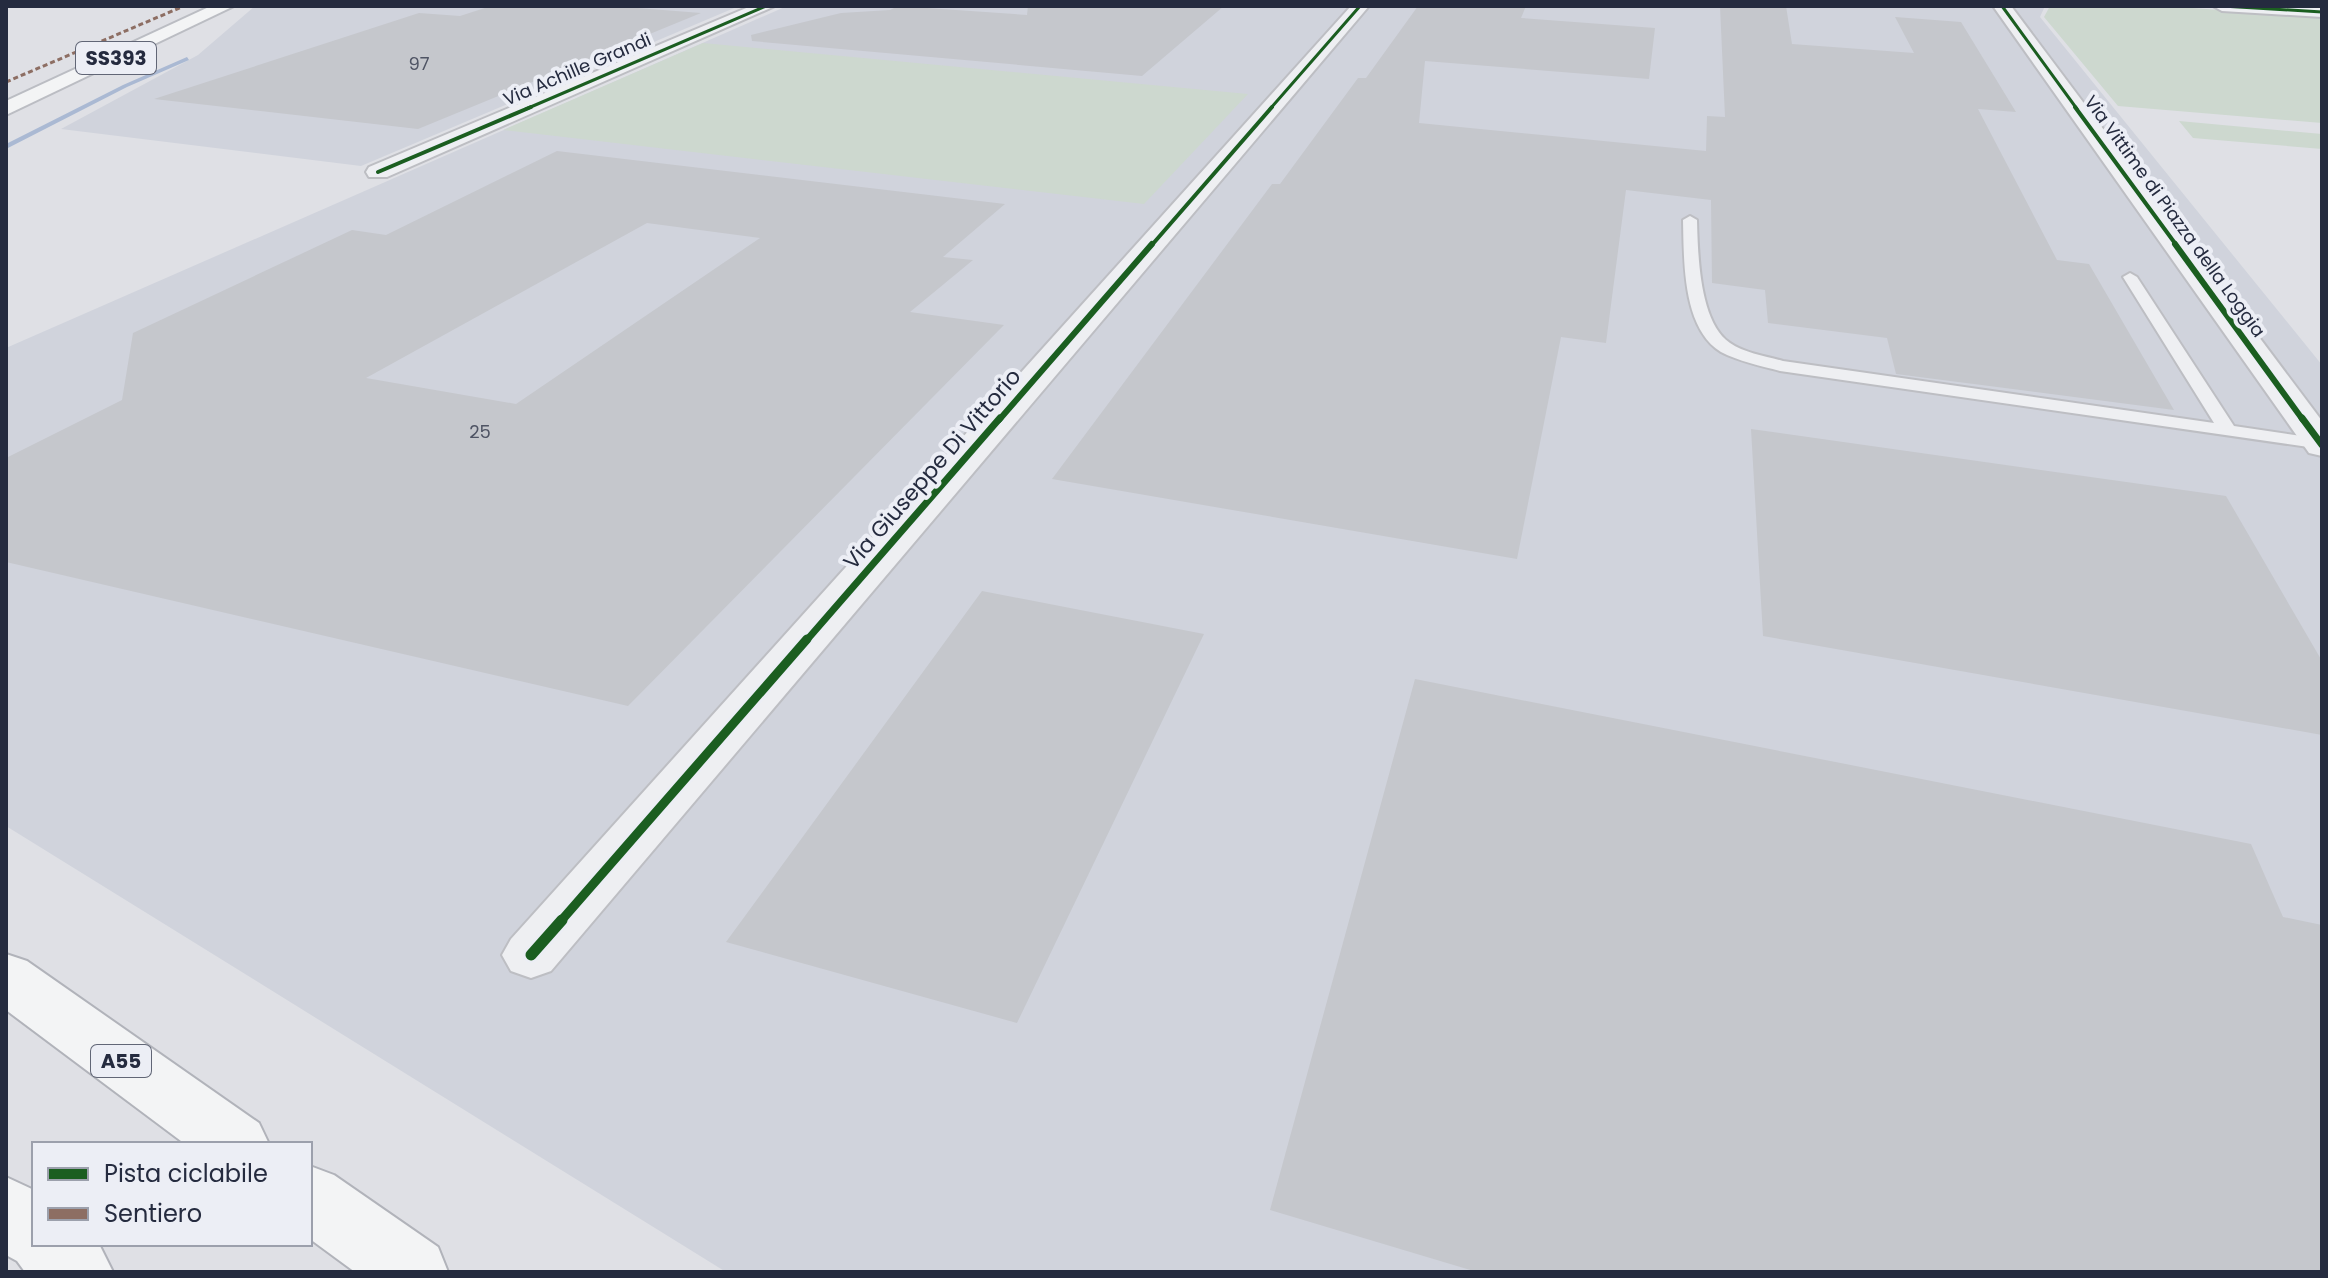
<svg xmlns="http://www.w3.org/2000/svg" width="2328" height="1278" font-family="Poppins,sans-serif">
<rect width="100%" height="100%" fill="#dfe0e5"/>
<path fill="#d0d3dc" d="M255 6H739L361 166 61 129 198 55Z
M787 6H2045L2040 17 2322 365V1272H726L6 826V348Z"/>
<path fill="#cdd8cf" d="M2050 6H2164L2322 17V123L2118 106 2044 17Z
M703 43 1248 94 1144 204 503 130Z
M2179 121 2322 134V149L2193 138Z"/>
<g fill="none" stroke-linecap="round" stroke-linejoin="round">
<path fill="#aab9d3" fill-rule="evenodd" d="M187 57 189 60 127 87 6 149V144L123 85Z"/>
</g>
<path fill="#c5c7cc" fill-rule="evenodd" d="M491 6H612L701 13 418 129 154 99 419 13 460 16Z
M898 6 1027 15 1028 6H1224L1142 76 752 41 751 35 841 13 890 10Z
M1418 6H1526L1521 18 1655 28 1649 79 1425 61 1419 123 1706 151 1707 116 1725 117 1720 6H1786L1792 44 1914 53 1895 17 1961 22 2016 112 1978 109 2057 260 2089 264 2174 410 1896 374 1887 338 1768 323 1765 290 1712 283 1711 200 1626 190 1606 343 1561 337 1517 559 1052 479 1272 184H1280L1358 78H1366Z
M557 151 1005 204 943 257 973 260 910 312 1004 325 628 706 6 562V458L122 400 133 333 352 230 386 235ZM647 223 760 238 516 404 366 378Z
M1751 429 2226 496 2322 661V735L1763 636Z
M982 591 1204 634 1017 1023 726 942Z
M1415 679 2251 844 2283 917 2322 925V1272H1477L1270 1210Z"/>
<g fill="none" stroke-linecap="round" stroke-linejoin="round">
<defs>
<path id="service" d="M1690 216 1697 220C1698 254 1699 322 1730 343 1744 353 1766 356 1783 361L2214 423 2123 277 2130 273 2137 277 2234 426 2322 439V449L1780 371C1761 366 1738 361 1721 352 1682 328 1684 260 1683 220Z"/>
<path id="minor" d="M751 6H775L387 177H369L366 172 369 167Z
M1351 6H1369L551 971 531 978 511 971 502 955 511 939Z
M1993 6H2011L2322 421V456L2309 453Z"/>
<path id="tertiary" d="M2213 6 2322 7V17L2222 11Z"/>
<path id="primary" d="M211 6H234L6 115V101Z"/>
<path id="motorway" d="M6 954 27 961 259 1123 269 1144H185L6 1010Z
M310 1166 334 1175 438 1247 448 1272H355L310 1239Z
M6 1177 34 1190V1244H99L113 1272H25L17 1261 6 1255Z"/>
</defs>
<use href="#service" stroke="#bdbec3" stroke-width="4"/>
<use href="#minor" stroke="#bdbec3" stroke-width="4"/>
<use href="#tertiary" stroke="#bdbec3" stroke-width="4"/>
<use href="#primary" stroke="#bbbdc3" stroke-width="4"/>
<use href="#motorway" stroke="#b1b3ba" stroke-width="4"/>
<use href="#service" fill="#eeeff2" fill-rule="evenodd"/>
<use href="#minor" fill="#eeeff2" fill-rule="evenodd"/>
<use href="#tertiary" fill="#eeeff2" fill-rule="evenodd"/>
<use href="#primary" fill="#f3f4f5" fill-rule="evenodd"/>
<use href="#motorway" fill="#f3f4f5" fill-rule="evenodd"/>
<path stroke="#8d6e63" stroke-width="3" stroke-dasharray="5 3" stroke-linecap="butt" d="M6 82 184 6"/>
<defs>
<path id="cycleway-far5" d="M2002 6 2077 109
M2222 6 2322 12
M526 109 766 6
M1270 109 1360 6"/>
<path id="cycleway-far4" d="M2075 107 2177 246
M378 172 531 107
M1151 246 1272 107"/>
<path id="cycleway-far3" d="M2175 244 2303 420
M999 420 1152 244"/>
<path id="cycleway-far2" d="M2302 418 2322 445
M806 641 1000 418"/>
<path id="cycleway-far1" d="M560 922 807 639"/>
<path id="cycleway" d="M531 955 562 920"/>
</defs>
<use href="#cycleway-far5" stroke="#eceef5" stroke-width="5"/>
<use href="#cycleway-far4" stroke="#eceef5" stroke-width="7"/>
<use href="#cycleway-far3" stroke="#eceef5" stroke-width="9"/>
<use href="#cycleway-far2" stroke="#eceef5" stroke-width="11"/>
<use href="#cycleway-far1" stroke="#eceef5" stroke-width="14"/>
<use href="#cycleway" stroke="#eceef5" stroke-width="16"/>
<use href="#cycleway-far5" stroke="#1b5e20" stroke-width="3"/>
<use href="#cycleway-far4" stroke="#1b5e20" stroke-width="4"/>
<use href="#cycleway-far3" stroke="#1b5e20" stroke-width="6"/>
<use href="#cycleway-far2" stroke="#1b5e20" stroke-width="7"/>
<use href="#cycleway-far1" stroke="#1b5e20" stroke-width="9"/>
<use href="#cycleway" stroke="#1b5e20" stroke-width="11"/>
</g>
<g text-anchor="middle" dominant-baseline="central" stroke-width="8" stroke-linejoin="round" paint-order="stroke">
<g font-size="18" fill="#4f5464">
<text x="419" y="63">97</text>
<text x="480" y="431">25</text>
</g>
<g font-size="18" fill="#252b3f" stroke="#eceef5">
<text transform="translate(577 69) rotate(-23)">Via Achille Grandi</text>
<text transform="translate(2175 216) rotate(54)">Via Vittime di Piazza della Loggia</text>
</g>
<g fill="#eceef5" stroke="#616676" stroke-width="2">
<rect x="76" y="42" width="80" height="32" rx="6"/>
<rect x="91" y="1045" width="60" height="32" rx="6"/>
</g>
<g font-size="20" font-weight="bold" fill="#252b3f">
<text x="116" y="58">SS393</text>
<text x="121" y="1061">A55</text>
</g>
<g font-size="22" fill="#252b3f" stroke="#eceef5">
<text transform="translate(932 469) rotate(-49)">Via Giuseppe Di Vittorio</text>
</g>
</g>
<rect width="2328" height="1278" fill="none" stroke="#252b3f" stroke-width="16"/>
<rect x="32" y="1142" width="280" height="104" fill="#eceef5" stroke="#9ca0ac" stroke-width="2"/>
<rect x="48" y="1168" width="40" height="12" fill="#1b5e20" stroke="#9ca0ac" stroke-width="2"/>
<text x="104" y="1182" font-size="24" fill="#252b3f">Pista ciclabile</text>
<rect x="48" y="1208" width="40" height="12" fill="#8d6e63" stroke="#9ca0ac" stroke-width="2"/>
<text x="104" y="1222" font-size="24" fill="#252b3f">Sentiero</text>
</svg>
